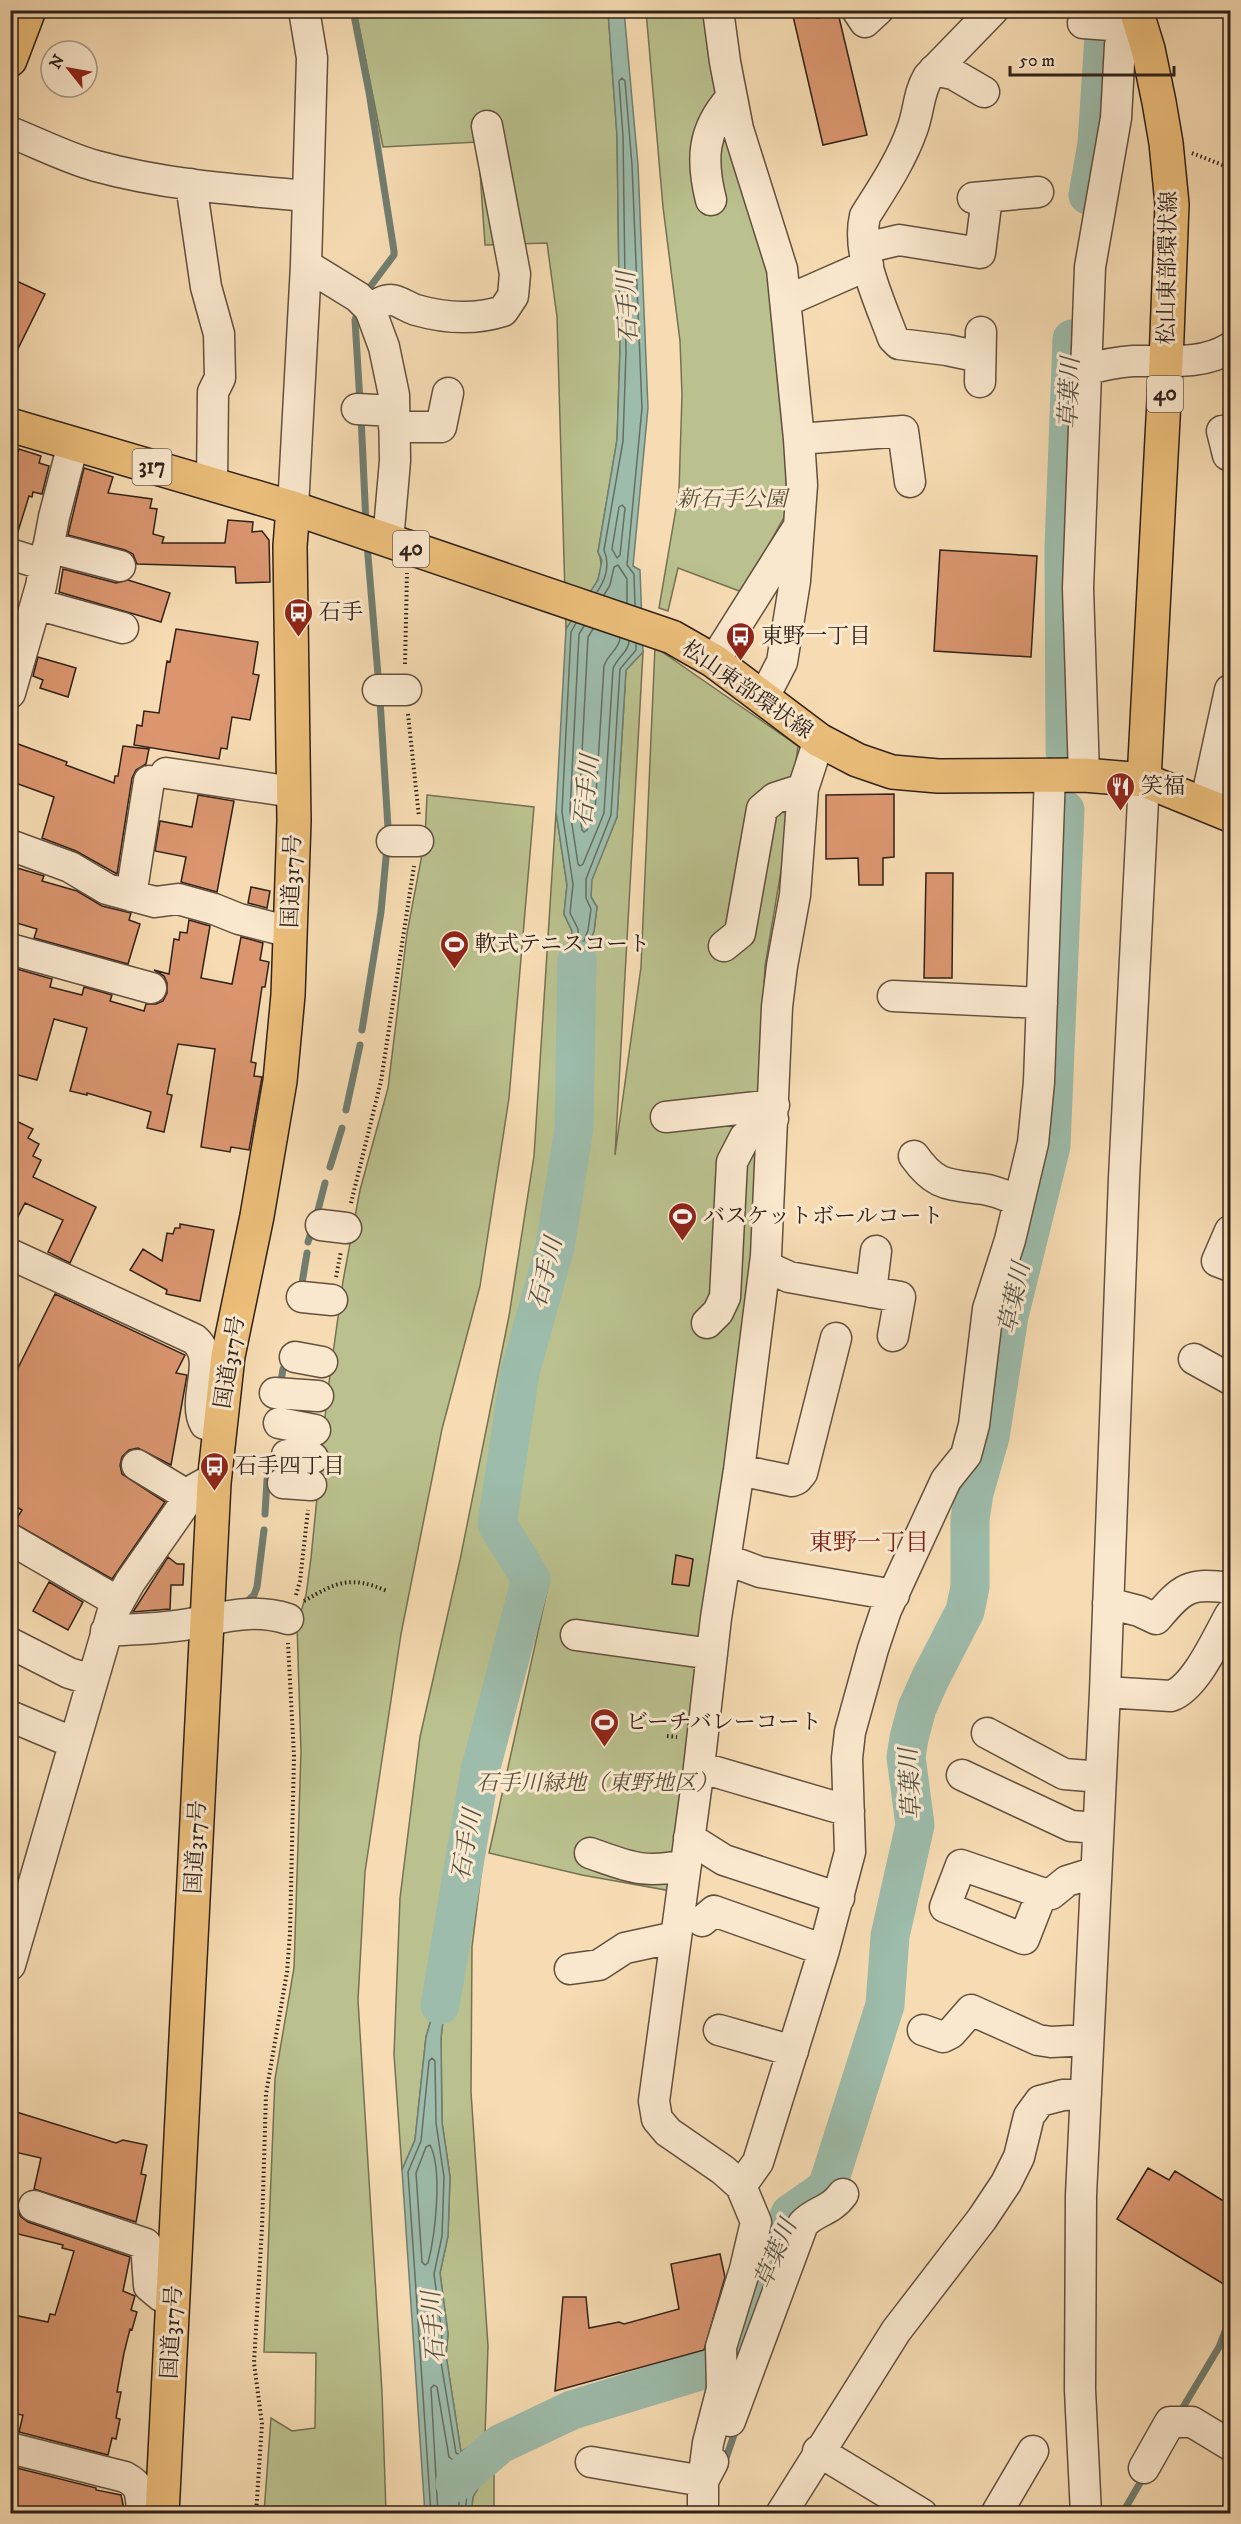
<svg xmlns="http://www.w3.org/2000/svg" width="1241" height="2524" font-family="'IM FELL DW Pica','Noto Serif JP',serif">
<rect width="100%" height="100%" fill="#f7dcb3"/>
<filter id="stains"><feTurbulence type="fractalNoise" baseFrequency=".00333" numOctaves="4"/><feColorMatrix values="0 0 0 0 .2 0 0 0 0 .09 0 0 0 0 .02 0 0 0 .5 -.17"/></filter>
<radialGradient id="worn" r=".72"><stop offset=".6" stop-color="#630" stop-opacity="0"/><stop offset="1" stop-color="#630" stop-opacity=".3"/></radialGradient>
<path fill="#bac18e" stroke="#757153" stroke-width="1.5" d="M356 11H608L617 136 620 351 617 440 598 552C611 576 579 609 566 629L557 317 547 243 485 245 478 142 383 147Z
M646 11H705L765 238 784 409 787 512 742 592 678 568 668 611 659 608 679 491 682 395 680 341 663 207Z
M655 647 798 746 783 859 765 966 759 1092 762 1171 677 1892 582 1875 489 1853 549 1582 519 1681 493 1778 472 1947 471 2092 488 2346 485 2437 461 2452 446 2355 448 2334 440 2273 448 2236 450 2177 442 2122 441 2038 450 1957 426 2037 415 2140 402 2170 394 2054 400 1898 420 1737 460 1560 509 1316 534 1156 556 812 567 885 564 914 572 931 569 997 576 1012 585 954 594 931 597 907 591 897V880L617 817 626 670 643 652 615 1155 641 967Z
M427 795 534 807 509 1098 480 1286 442 1429 401 1634 365 1872 358 2000 382 2392 386 2513H264L271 2418 292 2431 315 2428 316 2353 264 2352 275 2079 294 1968 301 1752 297 1625 306 1595 311 1558 327 1397 343 1281 360 1190 388 1088 407 933 425 839Z
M494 2460V2513L471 2514 473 2497Z"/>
<path fill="#9dbcab" stroke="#717e70" stroke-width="1.5" d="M608 11H624L638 165 648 408 633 566 640 570 643 652 626 670 617 817 592 880 591 897 597 907 594 931 585 954 577 1013 569 997 572 931 564 914 567 885 556 812 566 629 598 580 602 560 598 552 617 440 620 351 617 136Z
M451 1952 441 2038 442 2122 450 2177 448 2236 440 2273 448 2334 446 2355 461 2452 485 2437 494 2460 473 2497 471 2513 425 2514 402 2170 415 2140 426 2037Z"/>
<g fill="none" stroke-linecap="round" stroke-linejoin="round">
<path stroke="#666e62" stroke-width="1.5" d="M622 505 625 508 620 555 617 558 612 549 619 507Z
M597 592C606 579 610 564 604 550L623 441 626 352 623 136 619 81 622 78 625 81 632 165 642 408 627 565 634 574 635 605
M604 595 610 585 614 567 618 565 627 579V603
M576 623 571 632 562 812 573 884 570 913 578 929V940L581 942 584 941 588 930 591 909 586 898V879L611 815 620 669 636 650V644
M584 626 579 634 570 811 578 864 580 866 583 864 604 813 613 669C616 658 629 652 629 641
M593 629 588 637 579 811 582 830 584 832 587 830 595 811 604 666C607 655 620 648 620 638
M430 2145C443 2170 435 2236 428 2263L425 2265 422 2262 416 2173 426 2147Z
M429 2313 432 2315 435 2335 431 2344 428 2342 426 2316Z
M431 2514 408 2172 421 2141 429 2061 432 2058 435 2061 436 2123 444 2177 442 2236 434 2274 442 2334 440 2356 456 2453 464 2457 481 2448 487 2459 467 2495 465 2514
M438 2514 431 2388 434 2385 437 2387 449 2457 459 2464 472 2462 475 2464 460 2492 458 2514"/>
<path stroke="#717e70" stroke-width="7" d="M353 10 369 92 394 251V255L364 295
M358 312 355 320 360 402
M361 416 366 524
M367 544 378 675
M380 700 388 827
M362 1030 381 912 387 847
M346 1110 360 1045
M330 1167 342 1128
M317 1214 325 1183
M308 1242 313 1226
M301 1289 307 1253
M280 1387 283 1369
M265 1514 267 1480
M245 1603 254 1595 257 1587 264 1530
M1179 2414 1219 2347 1230 2319
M724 2464 736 2429
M1122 2514 1144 2476"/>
<path stroke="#9dbcab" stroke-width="39" d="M1088 195 1097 144 1104 36
M1065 751 1064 547 1072 339
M440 2005 480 1771 531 1579 497 1524 520 1372 555 1247 574 1128 577 960
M455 2483 500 2444 572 2410 706 2369 734 2356 790 2214 827 2188 885 2005 890 1936 915 1825 906 1757 909 1738 917 1708 931 1677 965 1611 970 1587V1519L974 1493 990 1437 1009 1316 1051 1146 1065 810"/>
</g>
<path fill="#db9670" stroke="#302118" stroke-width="1.5" d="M815 11 817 18 838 13 867 135 823 145 793 16Z
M10 278 45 294 10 365Z
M19 449 41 456 39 463 49 466 42 494 33 492 32 497 29 496 16 538 10 537V450L18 452Z
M84 468 113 477 108 493 152 499 150 508 157 509 153 534 164 537 162 543H225L228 520 253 522 252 532 262 531 269 540 270 582 236 583 235 567 137 564 133 554 125 550 68 535Z
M940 550 1037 556 1031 657 934 651Z
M63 569 116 583 128 580 170 593 161 622 59 592Z
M176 629 258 642 253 674 259 675 250 720 232 717 227 749 221 748 219 759 134 745 137 725 142 726 144 711 159 713 167 661 170 662Z
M38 657 76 668 68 697 40 688 43 680 33 676Z
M10 741 67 762 66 765 114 783 115 776H118L123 746 149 749 146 764 136 770 132 778 117 874 76 851 42 838 54 797 10 781Z
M894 794V857L883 858V885H859L858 858 826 859V795Z
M198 795 234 801 217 892 181 882 186 857 155 851 160 821 192 827Z
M14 867 44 876 42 881 77 891 102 906 131 913 129 920 140 924 128 964 34 938 37 929 10 921V880Z
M926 873H953L952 978H924Z
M251 887 270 891 267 908 248 903Z
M189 920 210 926 201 978 232 984 241 937 263 943 260 960 269 962 265 987H262L251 1062 256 1063 254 1076 262 1077 249 1150 231 1147 230 1152 201 1147 215 1049 178 1044 167 1094 172 1095 164 1132 147 1128 151 1112 87 1093V1095L70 1091 87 1028 54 1019 37 1080 10 1073V967L52 979 50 987 82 995 84 987 112 995 110 1001 144 1011 146 1004H156L163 1001 167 993V983L164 976 154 970 169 974 174 939 179 940 180 932 187 933Z
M10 1118 33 1129 28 1138 39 1144 33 1156 41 1160 33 1177 96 1207 70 1263 48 1252 63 1220 25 1203 10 1232Z
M180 1224 214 1230 200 1301 166 1294 167 1290 130 1270 143 1249 162 1261 167 1233 173 1234 175 1228H180Z
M55 1294 185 1355 176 1373 187 1375 171 1465 138 1448 129 1450 122 1457 120 1465 122 1474 165 1502 112 1579 14 1523 22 1510 10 1503V1384Z
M676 1555 693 1559 689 1586 672 1584Z
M168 1557 177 1564H184L183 1585H171L170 1609 133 1612Z
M49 1582 83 1602 68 1630 33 1611Z
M10 2110 116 2143 123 2140 147 2145 141 2174 146 2175 136 2222 34 2189 41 2158 10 2151Z
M1148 2168 1169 2180 1175 2171 1230 2205V2288L1117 2219Z
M10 2200 18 2201 17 2210 21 2217 28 2222 130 2257 123 2291 135 2296 131 2310 137 2312 132 2330 130 2329 124 2353 117 2392H121L116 2418 120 2419 116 2439 112 2438 108 2455 19 2432 23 2415 10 2413V2319L17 2320 18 2316 48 2322 50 2314 55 2315 74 2251 62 2248 63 2245 10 2232Z
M720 2254 725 2277 704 2350 555 2391 563 2297H586L589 2328 619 2322 624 2324 679 2309 671 2264Z
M13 2467 96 2488V2490L121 2495 125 2514H10V2477Z"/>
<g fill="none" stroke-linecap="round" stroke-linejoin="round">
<defs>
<path id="minor" d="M718 10 725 62 738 129 782 269 799 439 802 485 795 581 782 662 764 697
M857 10 865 22 878 10
M1083 23 1124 26
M934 70 953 74 984 92
M10 132C38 143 67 158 96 166 165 185 237 190 308 196
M191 184 206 287 219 334 220 378 213 392 212 485
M973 198 1038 192
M711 200C701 160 702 130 731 98
M865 248 899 240 980 253 987 197
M306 265 358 297 370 309 384 347 394 395 395 461 388 541
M786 301 868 265
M370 309C376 305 383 300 391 300 398 300 409 308 416 310 444 318 475 320 503 311L513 296 515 274 487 126
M980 357 947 350 899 344 893 338C880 302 856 254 865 216 882 189 901 161 912 130 919 112 918 94 928 77L993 10
M1086 370C1102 365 1116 362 1133 361 1165 360 1201 366 1230 348
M980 382 981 332
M357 409 394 411
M394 427H441L448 393
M799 439 903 431 910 482
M1228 455 1222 431 1230 430
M293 508 306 265 312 58 304 10
M48 547 120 566
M10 554 45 565
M36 604 123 628
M714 661 799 526
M378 690H406
M10 693 41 586 54 517 73 444
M166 773 293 792
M1084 775 1078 588 1090 267 1116 118 1120 45 1129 10
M1205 805 1230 690
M392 841H418
M10 845 70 867 107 889 155 902 178 899 214 909 239 919 290 932
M131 896 149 781
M724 946 740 933 762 809 775 798 803 789
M10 949 151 988
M893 996 1042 1003
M666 1117 774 1105
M914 1156C936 1187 948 1184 983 1189 996 1191 1007 1196 1019 1201
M321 1225 346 1228
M1230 1231 1217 1261 1230 1266
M10 1254 194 1339C219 1359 191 1398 205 1424L220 1427
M765 1266 789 1277 900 1297 893 1336
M871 1292 876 1251
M302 1297 332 1300
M707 1323 718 1312 725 1297 732 1162 745 1137 773 1119
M295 1357 322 1362
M1194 1359 1230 1379
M275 1393 318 1396
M279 1423 315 1430
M287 1455 313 1458
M137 1465 190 1497
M739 1470 792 1481 797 1479 802 1473 836 1338
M283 1483 311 1485
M10 1539 118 1602
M725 1559 760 1572 894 1595
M1108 1603 1139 1611 1156 1619C1182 1588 1189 1582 1230 1588
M106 1631C133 1629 162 1629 189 1624 224 1617 253 1608 288 1619
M576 1635 712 1654
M10 1643 69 1673 92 1680
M1105 1692 1171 1696C1196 1687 1217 1638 1230 1615
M10 1716 74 1743
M987 1733 1064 1774 1101 1777
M699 1767 849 1811
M962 1775 1071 1826 1098 1828
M689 1838 724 1860 839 1898
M590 1853C630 1867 642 1874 686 1865
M1042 1893 1024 1939 945 1907 961 1865 1042 1893 1051 1894 1067 1881 1096 1872
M702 1921 714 1911 824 1950
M10 1965 112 1614 130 1582 195 1489 204 1484 214 1483
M570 1969 599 1965 625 1948 676 1937
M719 2030 793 2051
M923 2030 943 2037 951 2033 971 2010 1038 2040 1051 2042 1088 2040
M741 2186 758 2162 824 1950 850 1852 847 1758 850 1732 873 1649 886 1610 946 1480 966 1455 974 1425 988 1309 1010 1240 1033 1143 1039 1082 1050 774
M34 2206 146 2244 149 2286 161 2296H174
M730 2421 803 2224C816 2210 830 2212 843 2194
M10 2448 125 2477C144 2487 139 2495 143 2514
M818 2451 922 2514
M591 2462 703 2481 713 2462
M1144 2468 1170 2422H1192L1230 2445
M703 2514V2481L708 2443 722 2389 721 2347 745 2269 756 2222 741 2186 723 2170 668 2132 657 2119 654 2101 699 1767 716 1618 739 1470 766 1256 777 1007 782 966 795 895 803 789 819 740
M781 2514 896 2331 982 2219 1006 2183 1019 2157 1029 2116 1040 2101 1063 2095 1086 2094
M996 2514 1033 2451
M1086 2514 1080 2390 1081 2195 1105 1692 1124 1178 1144 780"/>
<path id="major" d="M1136 10 1148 49 1159 102 1166 143 1172 204 1166 362 1144 780
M293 508 672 637 714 661 819 740 857 760 892 772 938 776 1084 775 1144 780 1230 815"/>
<path id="highway" d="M10 60 29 10
M10 425 293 508 290 546 294 821 288 995 280 1081 257 1216 228 1356 214 1483 162 2514"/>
</defs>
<use href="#minor" stroke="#62503f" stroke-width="33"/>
<use href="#major" stroke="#302118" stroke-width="36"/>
<use href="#highway" stroke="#302118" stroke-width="36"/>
<path stroke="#302118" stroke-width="4" stroke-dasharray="1.5 3" stroke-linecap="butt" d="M1192 153 1230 168
M405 664 407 573
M408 714 419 817
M351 1203 381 1081 414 866
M336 1277 341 1251
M296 1595 300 1581 308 1510
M304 1601C337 1582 350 1575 387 1591
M667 1736 677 1737
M256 2514 262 2424 254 2363 262 2228 266 2094 287 1972 290 1933 294 1756 288 1643"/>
<use href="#minor" stroke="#fae8ce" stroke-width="30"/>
<use href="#major" stroke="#ecbe7a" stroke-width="33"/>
<use href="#highway" stroke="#ecbe7a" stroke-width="33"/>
</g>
<defs>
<symbol id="bus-pin" viewBox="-11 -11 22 30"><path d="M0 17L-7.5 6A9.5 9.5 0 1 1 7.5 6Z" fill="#8f2418" stroke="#fae8ce"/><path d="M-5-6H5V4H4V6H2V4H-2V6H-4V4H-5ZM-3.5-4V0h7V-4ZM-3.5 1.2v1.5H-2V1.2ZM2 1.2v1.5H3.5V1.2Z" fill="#fff"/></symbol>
<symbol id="restaurant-pin" viewBox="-11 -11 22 30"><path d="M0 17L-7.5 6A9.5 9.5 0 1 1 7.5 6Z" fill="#8f2418" stroke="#fae8ce"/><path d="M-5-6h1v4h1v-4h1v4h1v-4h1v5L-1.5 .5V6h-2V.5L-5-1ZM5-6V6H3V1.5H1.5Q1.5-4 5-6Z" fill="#fff"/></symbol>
<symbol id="stadium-pin" viewBox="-11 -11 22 30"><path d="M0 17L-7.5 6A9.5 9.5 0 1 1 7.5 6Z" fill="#8f2418" stroke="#fae8ce"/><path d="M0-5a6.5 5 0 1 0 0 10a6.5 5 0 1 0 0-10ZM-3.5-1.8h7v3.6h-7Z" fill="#fff"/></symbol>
</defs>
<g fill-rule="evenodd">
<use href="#bus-pin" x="282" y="596" width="33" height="45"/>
<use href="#bus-pin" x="724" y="620" width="33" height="45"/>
<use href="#restaurant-pin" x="1104" y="770" width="33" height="45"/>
<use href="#stadium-pin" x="438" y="928" width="33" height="45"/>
<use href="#stadium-pin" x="666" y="1200" width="33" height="45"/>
<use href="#bus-pin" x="198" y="1450" width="33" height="45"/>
<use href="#stadium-pin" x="588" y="1706" width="33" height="45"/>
</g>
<g text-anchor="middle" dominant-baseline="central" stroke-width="6" stroke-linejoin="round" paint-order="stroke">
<g fill="#fae8ce" stroke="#6d5d4f" stroke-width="1.5">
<rect x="1147" y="376" width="36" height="36" rx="4.5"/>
<rect x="132.5" y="449" width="39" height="36" rx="4.5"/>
<rect x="393" y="531" width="36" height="36" rx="4.5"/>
</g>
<g font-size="21" font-weight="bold" fill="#302118">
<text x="1165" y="394">40</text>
<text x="152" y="467">317</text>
<text x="411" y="549">40</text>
</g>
<g font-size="22" fill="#302118" stroke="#fae8ce">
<text transform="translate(1168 268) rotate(-89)">松山東部環状線</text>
<text transform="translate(747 690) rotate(35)">松山東部環状線</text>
<text transform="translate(292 881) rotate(-88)">国道317号</text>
<text transform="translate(230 1362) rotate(-81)">国道317号</text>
<text transform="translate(196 1847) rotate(-87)">国道317号</text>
<text transform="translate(172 2332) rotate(-87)">国道317号</text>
</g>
<g font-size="22" font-style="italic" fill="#59513b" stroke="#fae8ce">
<text x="732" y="499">新石手公園</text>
<text x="597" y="1783">石手川緑地（東野地区）</text>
</g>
<g font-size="22" fill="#302118" stroke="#fae8ce" text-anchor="start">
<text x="319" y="612">石手</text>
<text x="761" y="636">東野一丁目</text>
<text x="1141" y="786">笑福</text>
<text x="475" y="944">軟式テニスコート</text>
<text x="703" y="1216">バスケットボールコート</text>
<text x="235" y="1466">石手四丁目</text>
<text x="626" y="1722">ビーチバレーコート</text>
</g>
<g font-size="24" font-style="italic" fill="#515044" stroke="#fae8ce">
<text transform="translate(628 307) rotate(-92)">石手川</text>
<text transform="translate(1070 393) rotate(-88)">草葉川</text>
<text transform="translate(587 791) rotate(-84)">石手川</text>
<text transform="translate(546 1273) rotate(-76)">石手川</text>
<text transform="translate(1015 1298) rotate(-78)">草葉川</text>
<text transform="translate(911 1784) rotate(-93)">草葉川</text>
<text transform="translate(467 1845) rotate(-80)">石手川</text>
<text transform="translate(776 2254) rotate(-67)">草葉川</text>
<text transform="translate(434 2327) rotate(-94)">石手川</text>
</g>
<g font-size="24" fill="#7a1f14" stroke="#fae8ce">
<text x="869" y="1543">東野一丁目</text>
</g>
</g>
<rect width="1241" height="2524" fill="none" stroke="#f7dcb3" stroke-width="36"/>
<rect x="12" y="12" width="1217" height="2500" fill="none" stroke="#302118" stroke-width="3"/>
<rect x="18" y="18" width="1205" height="2488" fill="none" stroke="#302118" stroke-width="1.5"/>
<g transform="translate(69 69) rotate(301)"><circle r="28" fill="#fae8ce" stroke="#a99885" stroke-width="1.5"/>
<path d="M0-4.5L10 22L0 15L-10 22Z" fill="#8f2418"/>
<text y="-9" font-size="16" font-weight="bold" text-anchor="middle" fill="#302118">N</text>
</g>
<path d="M1010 66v9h164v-9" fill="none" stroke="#302118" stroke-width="3"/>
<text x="1019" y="66" font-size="18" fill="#302118" stroke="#fae8ce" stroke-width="4.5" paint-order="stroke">50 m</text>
<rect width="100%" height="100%" filter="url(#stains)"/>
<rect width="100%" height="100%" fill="url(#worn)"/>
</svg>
